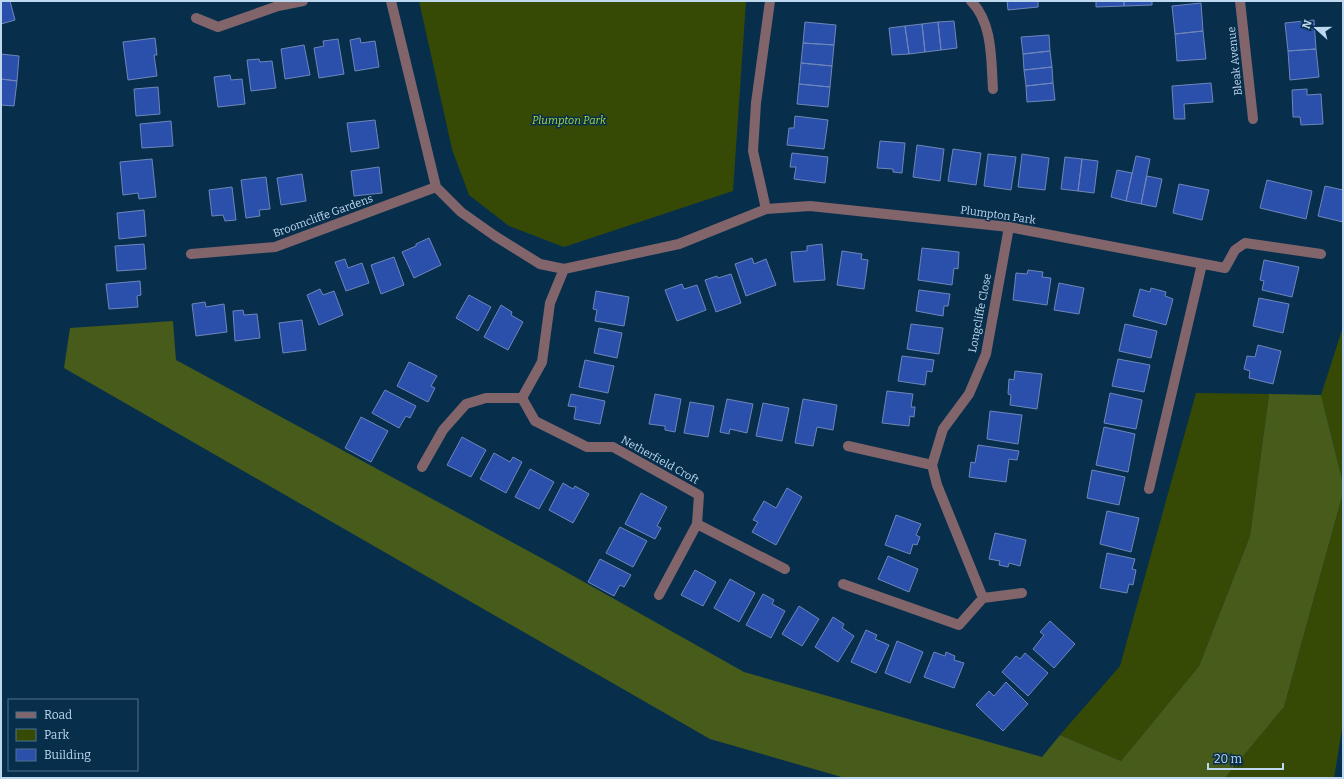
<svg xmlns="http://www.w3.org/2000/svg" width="1344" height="779" font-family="Bitter,serif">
<rect width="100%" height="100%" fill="#072f4c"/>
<path fill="#374a05" d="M419 1H746L733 191 564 247 509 226 469 195 452 149Z
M1343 327V483L1321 395Z
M1196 393 1269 394 1250 536 1199 666 1121 761 1060 735 1120 666Z
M1343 493V723L1334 778H1225L1284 707Z"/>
<path fill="#475b1a" d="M173 321 176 360 545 560 744 672 1042 757 1060 735 1121 761 1199 666 1250 536 1269 394 1321 395 1343 483V493L1284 707 1225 778H845L710 739 64 368 70 328Z"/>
<path fill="#2b50ab" stroke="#6e86ba" d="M1 1H10L15 20 1 24Z
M1007 1H1038V7L1008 10Z
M1096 1H1124V6L1096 7Z
M1124 1H1152V5L1124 6Z
M1201 3 1203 31 1175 34 1172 6Z
M1314 20 1316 49 1288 51 1285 23Z
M954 21 957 48 941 50 938 22Z
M805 22 836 25 834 45 803 43Z
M938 22 941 50 925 52 922 24Z
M922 24 925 52 909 54 905 26Z
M905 26 909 54 892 55 889 28Z
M1203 31 1206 59 1177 61 1175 34Z
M1049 35 1050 51 1023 54 1021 37Z
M155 38 157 55H154L157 76 128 80 123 42Z
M360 38 361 43 375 41 379 67 355 71 350 40Z
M338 39 344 74 319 78 314 48 324 46 323 41Z
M803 43 834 45 832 66 801 63Z
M304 45 310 75 285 79 281 49Z
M1316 49 1319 77 1290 80 1288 51Z
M1050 51 1052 67 1024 70 1023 54Z
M1 54 19 56 17 81 1 79Z
M259 59 260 62 272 61 276 88 251 91 247 60Z
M801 63 832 66 830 87 799 84Z
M1052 67 1053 83 1026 86 1024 70Z
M230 75 231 80 242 79 245 104 218 107 214 77Z
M1 79 17 81 14 106 1 105Z
M1053 83 1055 100 1027 102 1026 86Z
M1211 83 1213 102 1184 104 1185 119H1174L1172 86Z
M799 84 830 87 828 107 797 104Z
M158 87 160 114 136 116 134 89Z
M1307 89V95L1321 94 1323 124 1301 125 1300 117H1293L1292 90Z
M795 116 828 120 824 149 787 145 789 128H794Z
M375 120 379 148 351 152 347 123Z
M171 121 173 146 142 148 140 124Z
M880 141 905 143 902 173 893 172V169L877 168Z
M917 145 944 149 940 181 913 177Z
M953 149 981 153 976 185 948 181Z
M792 153 828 157 825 183 794 179 796 167H790Z
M988 154 1016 157 1011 190 984 186Z
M1022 154 1049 158 1045 190 1018 187Z
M1136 156 1150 159 1141 204 1126 201Z
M1065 157 1082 159 1078 191 1061 189Z
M152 159 156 197 139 199 138 193 123 195 120 162Z
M1082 159 1098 161 1094 193 1078 191Z
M379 167 382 193 354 196 351 171Z
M1117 170 1132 173 1126 201 1111 197Z
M302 174 306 201 281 205 277 178Z
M1147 176 1162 179 1156 207 1141 204Z
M266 177 270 209 259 210 260 216 246 218 241 180Z
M1267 180 1312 191 1306 219 1260 208Z
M1179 184 1209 190 1202 220 1173 213Z
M1325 186 1343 190V222L1318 216Z
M232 187 236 220 225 221 223 215 212 216 209 190Z
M144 210 146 236 119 239 117 213Z
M429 238 441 265 414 278 402 252 416 246V244Z
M144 244 146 269 117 271 115 246Z
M822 244 825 280 794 282 791 252 807 251V246Z
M922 248 959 252 958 269 954 268 952 285 918 280Z
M842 251 862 254 861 259 868 260 864 289 837 285Z
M394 257 404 285 381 294 371 265Z
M752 258 754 264 766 259 776 285 746 296 735 264Z
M345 259 348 268 362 263 369 283 346 291 335 262Z
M1264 260 1299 267 1292 297 1262 290 1264 281 1260 280Z
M1028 270 1043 272 1042 277 1051 278 1047 305 1013 300 1016 273 1027 274Z
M731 274 741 303 716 312 705 280 717 276 718 278Z
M140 281 141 295 137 296 138 307 109 309 106 284Z
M1059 283 1084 288 1079 314 1054 310Z
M682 284 684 289 697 285 706 310 677 321 665 290Z
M1151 288 1166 292 1165 296 1173 299 1166 325 1133 316 1140 289 1150 292Z
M320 289 323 295 334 291 343 315 319 325 307 295Z
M919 290 950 294 948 306H944L943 316 916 311Z
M596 291 629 297 624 326 595 321 597 310 593 309Z
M469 295 491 307 478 331 456 318Z
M1259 298 1289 304 1283 333 1253 326Z
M205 302 206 307 224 304 227 332 196 336 192 304Z
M501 305 512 312 511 315 523 322 508 350 484 337Z
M243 310 244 315 257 314 260 338 235 341 233 311Z
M302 320 306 350 283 353 279 323Z
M911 324 943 328 939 354 907 349Z
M1125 324 1157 331 1151 358 1119 351Z
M599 328 622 333 617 358 594 353Z
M1258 345 1281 351 1273 384 1249 378 1250 371 1244 369 1247 356 1255 357Z
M902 356 934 360 932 372 927 371 925 385 898 381Z
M1118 359 1150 365 1144 392 1112 386Z
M585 360 614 366 608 393 579 387Z
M409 362 437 376 431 386 435 388 428 402 397 386Z
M1015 371 1042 374 1037 409 1010 405 1011 395 1008 394 1009 379 1014 380Z
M385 390 416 406 410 418 406 416 399 428 372 413Z
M887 391 913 394 911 407H915L914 417 910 416 909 426 882 423Z
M1110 393 1142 400 1136 429 1104 423Z
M571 394 605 401 600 424 574 419 576 407 568 406Z
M655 394 681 399 675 432 665 430V426L649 424Z
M727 399 753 404 747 433 730 429 729 434 720 432Z
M803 399 837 405 833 430 817 427 813 446 795 443Z
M690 402 714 406 708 437 684 433Z
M763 403 789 408 782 441 756 436Z
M990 411 1022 415 1018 444 987 439Z
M361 417 388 431 371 462 345 448Z
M1104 427 1135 434 1128 472 1096 465Z
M462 437 486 450 471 477 447 465Z
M978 445 1019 451 1017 460 1009 459 1006 482 969 477 971 462 975 463Z
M494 453 510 462 513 457 522 462 506 493 480 479Z
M530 469 554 482 539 509 515 497Z
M1092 470 1125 477 1119 505 1087 498Z
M563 483 573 489 575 486 589 494 573 523 549 510Z
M787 488 802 497 776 545 752 532 758 522 753 520 764 501 776 508Z
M641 493 667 507 657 526 661 528 655 539 625 524Z
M1107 511 1139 518 1131 552 1100 544Z
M896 515 921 524 916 535 920 537 917 545 913 544 910 554 885 545Z
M620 527 647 541 633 567 606 553Z
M995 533 1026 540 1020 566 1009 563 1008 567 999 565 1000 561 989 559Z
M1107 553 1135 559 1132 569 1136 570 1133 585 1129 584 1127 593 1100 588Z
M888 556 918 569 909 592 878 579Z
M600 559 631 575 624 587 620 585 614 596 588 582Z
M695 570 716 582 703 606 681 595Z
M730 579 755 593 739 622 714 608Z
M763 594 774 600 772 604 785 611 771 638 746 625Z
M799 606 819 619 802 646 782 634Z
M833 617 844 624 842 628 854 636 838 662 815 647Z
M1050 621 1075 644 1054 668 1033 649 1044 635 1040 632Z
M866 630 877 635 875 639 889 645 876 673 851 662Z
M897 641 923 652 910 683 885 673Z
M934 652 945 656 946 652 955 656 954 660 964 663 954 688 924 677Z
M1025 653 1048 673 1028 696 1002 672 1016 656 1020 659Z
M1006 682 1028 704 1003 731 976 705 989 691 994 696Z"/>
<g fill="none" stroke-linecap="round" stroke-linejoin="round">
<path stroke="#82656b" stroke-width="10" d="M391 1 436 187 461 212 495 236 540 264 564 269 679 244 766 209 810 206 1009 227 1225 268 1235 250 1245 243 1321 254
M971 1C993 23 991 60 993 89
M1240 1 1253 119
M196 18 218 27 278 6 303 1
M766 209 753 151 756 103 770 1
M191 254 275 247 436 187
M564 269 550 303 542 362 522 398 535 421 587 447H613L699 495 697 524 659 595
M848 446 932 465
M422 467 443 430 466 404 486 398H522
M1149 489 1202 264
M697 524 785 569
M843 584 959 625 983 598 1022 593
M983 598 937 485 932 465 943 429 969 394 986 354 1009 227"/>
</g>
<g text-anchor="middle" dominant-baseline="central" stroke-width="3" stroke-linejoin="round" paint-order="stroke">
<g font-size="11" fill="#bed8ef" stroke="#072f4c">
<text transform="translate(1235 61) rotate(-96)">Bleak Avenue</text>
<text transform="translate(998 215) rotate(8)">Plumpton Park</text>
<text transform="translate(323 216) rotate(-20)">Broomcliffe Gardens</text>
<text transform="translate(980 313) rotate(-79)">Longcliffe Close</text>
<text transform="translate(660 460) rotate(29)">Netherfield Croft</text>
</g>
<g font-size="11" font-style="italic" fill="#abd83d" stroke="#072f4c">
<text x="569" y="120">Plumpton Park</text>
</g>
</g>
<rect width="1344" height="779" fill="none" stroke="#bed8ef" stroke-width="4"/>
<rect x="8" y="699" width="130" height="72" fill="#072f4c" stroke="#50738d"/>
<rect x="16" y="712" width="20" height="6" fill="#82656b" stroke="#50738d"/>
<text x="44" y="719" font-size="12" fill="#bed8ef">Road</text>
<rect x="16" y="729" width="20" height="12" fill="#374a05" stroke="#50738d"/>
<text x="44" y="739" font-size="12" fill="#bed8ef">Park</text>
<rect x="16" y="749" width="20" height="12" fill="#2b50ab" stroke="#50738d"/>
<text x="44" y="759" font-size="12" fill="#bed8ef">Building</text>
<g transform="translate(1316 28) rotate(291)" stroke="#072f4c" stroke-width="3" paint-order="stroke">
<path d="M0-3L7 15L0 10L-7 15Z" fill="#bed8ef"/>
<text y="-6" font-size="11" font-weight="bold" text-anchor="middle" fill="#bed8ef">N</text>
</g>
<path d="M1208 763v6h75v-6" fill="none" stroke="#bed8ef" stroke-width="2"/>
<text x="1214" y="763" font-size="12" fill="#bed8ef" stroke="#072f4c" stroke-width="3" paint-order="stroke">20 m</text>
</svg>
